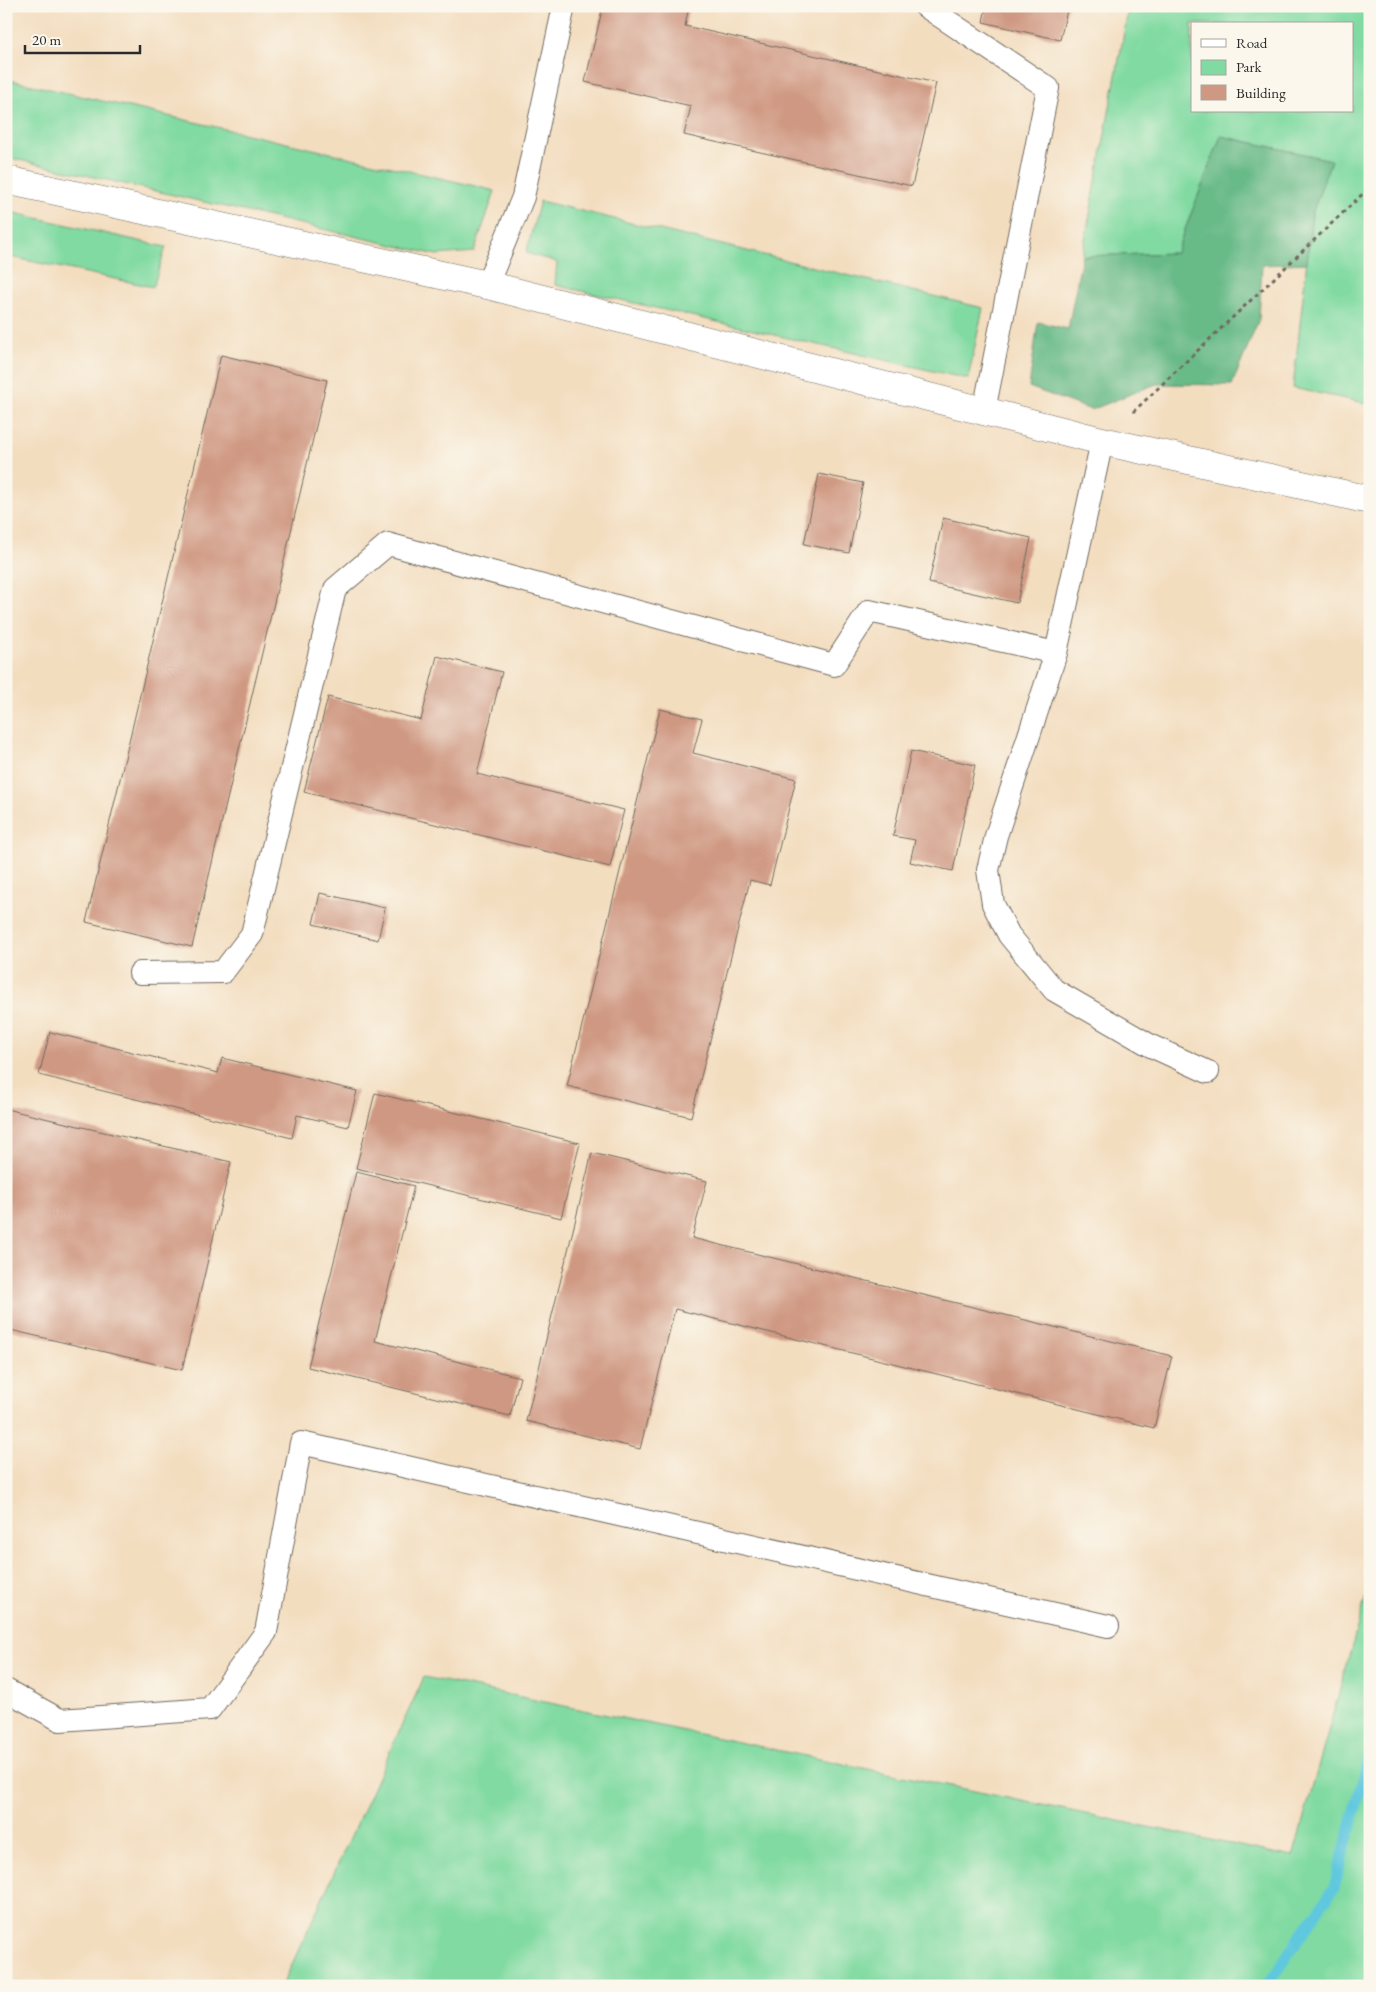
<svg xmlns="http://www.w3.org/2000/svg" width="1376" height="1992" font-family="'EB Garamond',serif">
<rect width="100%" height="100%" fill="#fbf7ec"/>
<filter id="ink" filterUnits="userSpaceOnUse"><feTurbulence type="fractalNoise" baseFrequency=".02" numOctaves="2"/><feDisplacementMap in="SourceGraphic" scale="10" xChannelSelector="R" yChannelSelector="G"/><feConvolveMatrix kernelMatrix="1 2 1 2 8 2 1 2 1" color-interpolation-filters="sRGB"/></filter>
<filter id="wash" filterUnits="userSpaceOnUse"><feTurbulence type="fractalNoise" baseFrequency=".0096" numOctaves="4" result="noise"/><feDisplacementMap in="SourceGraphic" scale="20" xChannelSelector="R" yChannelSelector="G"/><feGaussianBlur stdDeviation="1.12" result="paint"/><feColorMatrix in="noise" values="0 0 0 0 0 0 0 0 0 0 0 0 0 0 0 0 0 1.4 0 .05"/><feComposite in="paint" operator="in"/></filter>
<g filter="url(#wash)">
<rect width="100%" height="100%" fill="#f3ddbf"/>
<path fill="#80daa1" stroke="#568266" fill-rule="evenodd" d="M1129 6H1370V404L1293 388 1312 214 1331 160 1221 136 1176 253 1082 256ZM1192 24H1352V111H1192Z
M6 79 475 186 495 191 474 252 437 255 6 157Z
M540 201 983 308 968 379 555 285 557 262 526 253Z
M6 211 166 247 153 287 6 256Z
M1370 1582V1986H282L424 1677 1293 1857Z"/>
<path fill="#68ba87" stroke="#4a7259" d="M1221 136 1331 160 1312 214 1307 263 1262 265 1259 319 1232 385 1156 384 1091 410 1029 387 1038 322 1068 329 1082 256 1176 253Z"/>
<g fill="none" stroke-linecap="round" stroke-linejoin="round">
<path stroke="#61c8de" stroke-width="11" d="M1266 1986 1334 1888 1370 1754"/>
</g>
<g id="blocks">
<path fill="#cf9882" d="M603 6H689L685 26 936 83 912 186 684 135 691 106 585 82Z
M986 6H1068L1060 40 983 22Z
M221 355 327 380 192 947 86 922Z
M819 474 863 483 849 553 804 544Z
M943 518 1031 538 1017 603 929 583Z
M437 656 502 672 477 774 624 810 610 867 304 792 328 697 421 720Z
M660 709 702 719 693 753 796 779 770 885 750 880 691 1117 567 1086Z
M911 751 975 765 953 871 910 862 915 840 893 836Z
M320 893 385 908 378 940 313 924Z
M50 1032 218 1073 222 1058 357 1091 348 1127 297 1115 292 1138 39 1075Z
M375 1093 580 1143 561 1218 356 1168Z
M6 1109 231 1162 182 1370 6 1329Z
M592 1153 707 1181 692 1238 1172 1356 1154 1428 675 1309 640 1449 526 1421Z
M356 1172 414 1186 375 1341 520 1377 510 1416 308 1367Z"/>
</g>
</g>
<g filter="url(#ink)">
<use href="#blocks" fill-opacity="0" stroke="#71695f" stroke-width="1"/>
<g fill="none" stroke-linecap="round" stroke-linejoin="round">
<defs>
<path id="lane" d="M925 6 1048 88 984 411
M487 285 523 197 564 6
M1102 441 1056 653 996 836 988 870 993 904 1009 935 1054 990 1151 1046 1208 1072
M140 973 223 972 252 934 335 589 388 544 834 665 869 611 1056 653
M6 1690 60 1720 210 1709 266 1632 301 1443 1108 1626"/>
<path id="street" d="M6 180 487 285 1102 441 1370 500"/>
</defs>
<use href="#lane" stroke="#71695f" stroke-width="24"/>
<use href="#street" stroke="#71695f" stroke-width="29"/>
<path stroke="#71695f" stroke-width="3" stroke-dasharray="4 4" stroke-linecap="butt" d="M1133 412 1370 187"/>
<use href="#lane" stroke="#fff" stroke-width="22"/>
<use href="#street" stroke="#fff" stroke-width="28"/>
</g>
</g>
<rect width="1376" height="1992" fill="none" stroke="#fbf7ec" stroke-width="25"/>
<rect x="1191" y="22" width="162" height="90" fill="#fbf7ec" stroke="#a8a59f"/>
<rect x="1201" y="39" width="25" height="8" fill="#ffffff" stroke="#a8a59f"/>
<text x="1236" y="48" font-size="15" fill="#2b2b2b">Road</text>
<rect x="1201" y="60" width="25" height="15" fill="#80daa1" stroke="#a8a59f"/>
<text x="1236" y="72" font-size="15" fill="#2b2b2b">Park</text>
<rect x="1201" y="85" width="25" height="15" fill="#cf9882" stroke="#a8a59f"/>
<text x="1236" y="98" font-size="15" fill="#2b2b2b">Building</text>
<path d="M25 45v8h115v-8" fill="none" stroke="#2b2b2b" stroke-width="2.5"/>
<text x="32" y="45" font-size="15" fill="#2b2b2b" stroke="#fbf7ec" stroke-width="4" paint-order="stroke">20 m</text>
</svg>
